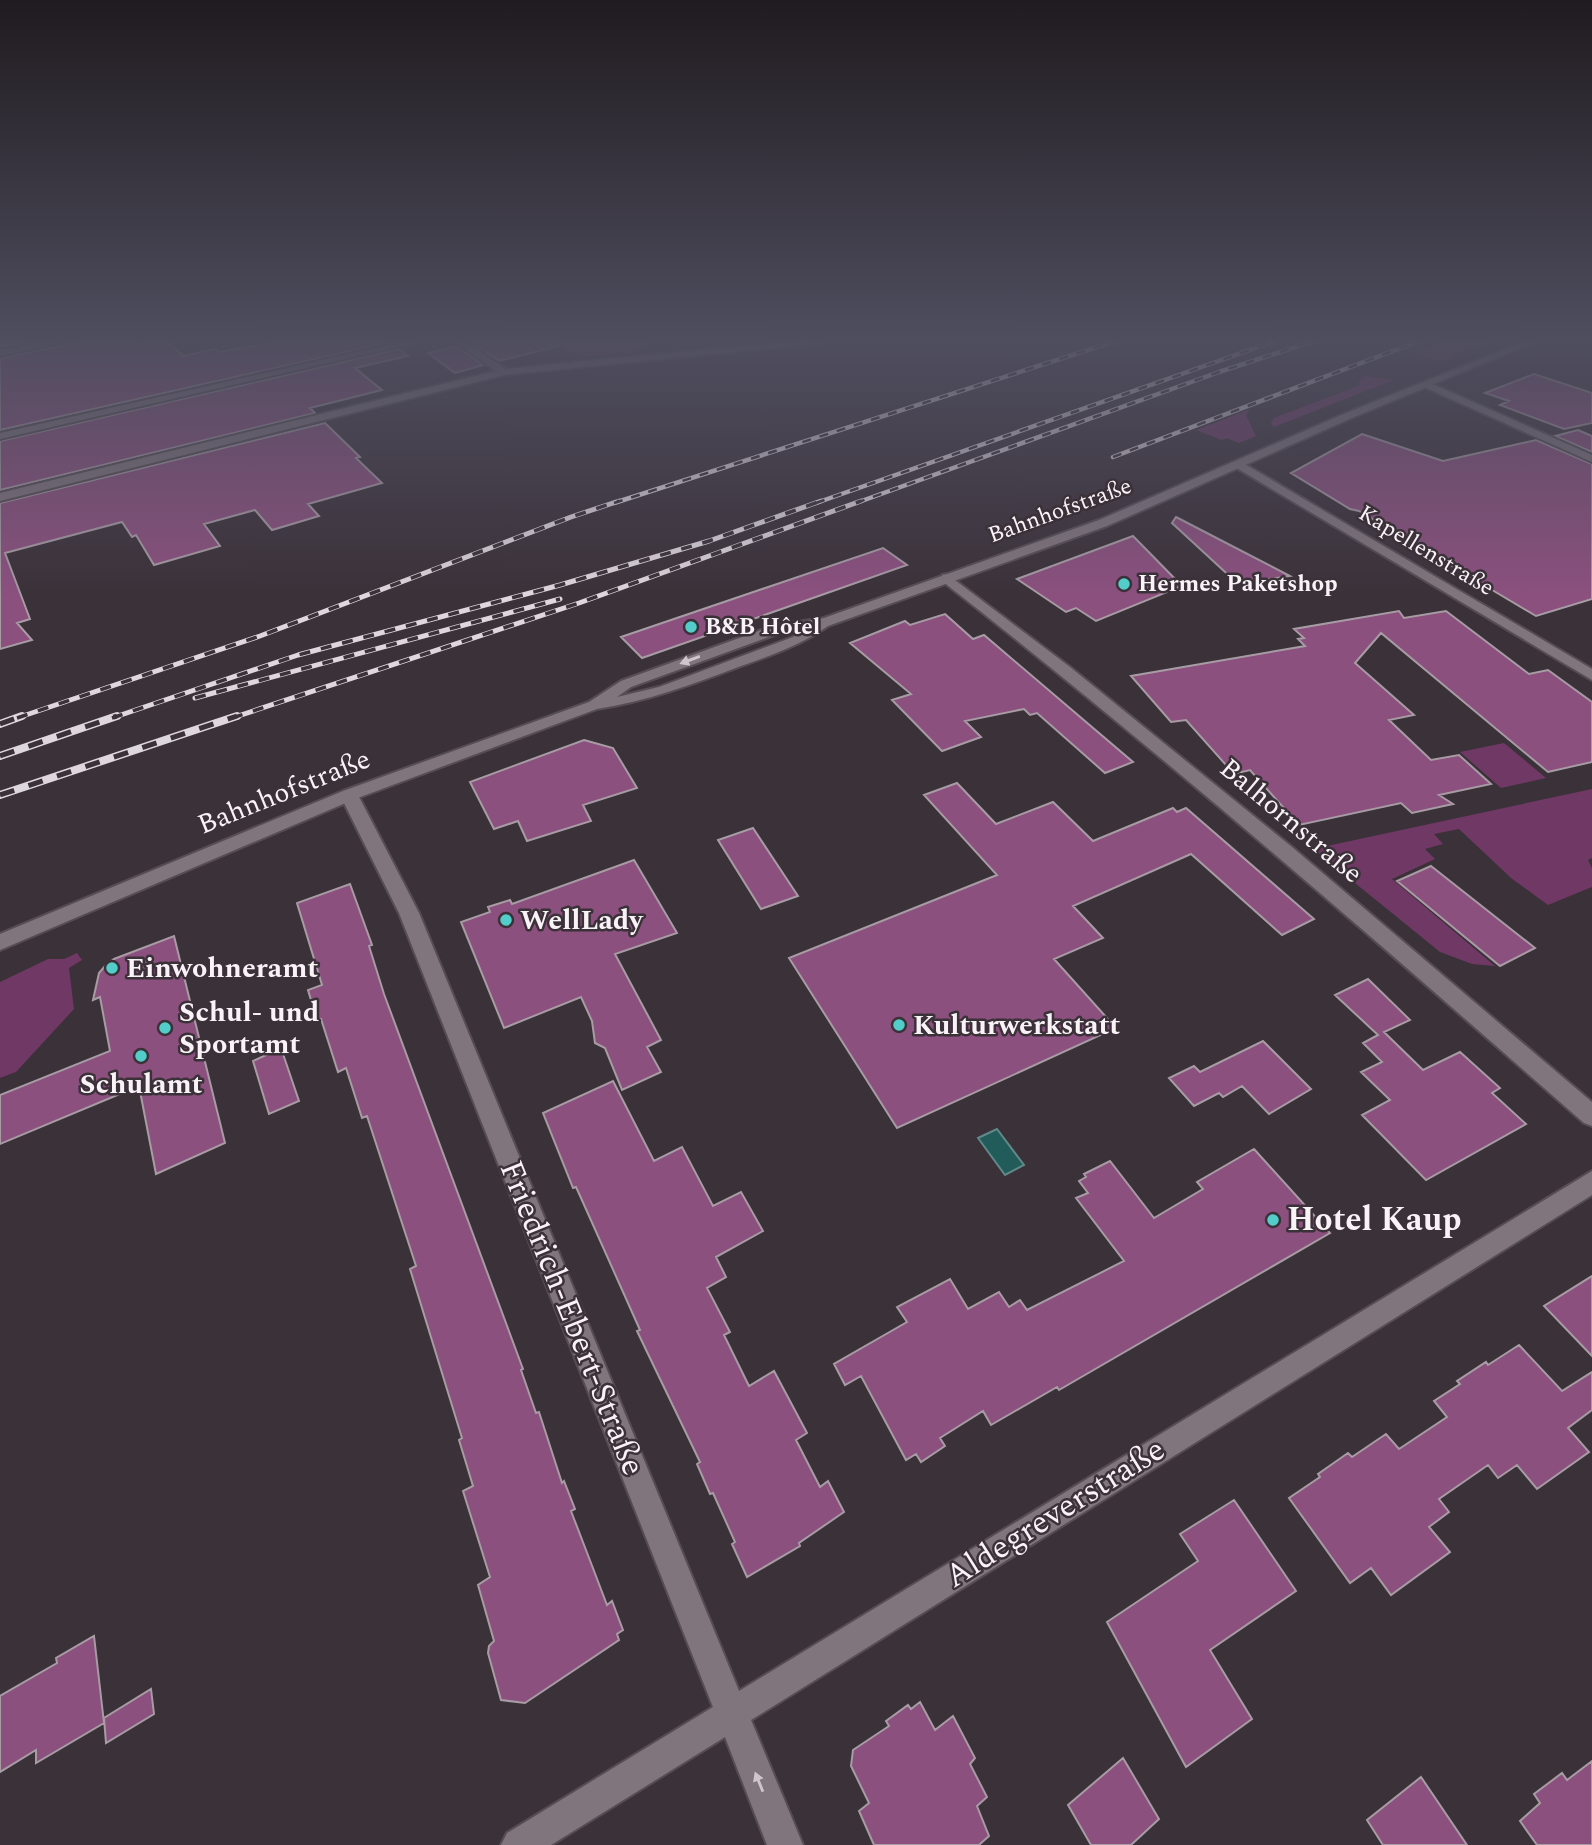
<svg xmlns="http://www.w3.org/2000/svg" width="1592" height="1845" font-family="Spectral,serif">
<rect width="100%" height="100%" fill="#3b3139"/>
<path fill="#703865" d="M548 338H651L643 349 637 352 580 357Z
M1440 338H1502L1440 361 1410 353 1434 345 1433 340Z
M1366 376 1394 380 1274 427 1271 423 1274 418 1358 386 1361 378Z
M1250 409 1246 415 1256 436 1239 443 1227 438 1222 440 1196 430Z
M1504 743 1546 778 1501 788 1460 752Z
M1592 789V858L1588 860 1592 868V887L1548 905 1511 878 1459 829 1434 834 1443 844 1425 849 1435 859 1392 879 1495 966 1472 964 1440 952 1313 849Z
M77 953 82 960 69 968 74 1009 16 1072 0 1078V982L48 959H64Z"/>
<path fill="#215c5a" stroke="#628989" stroke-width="2" d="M997 1129 1024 1165 1005 1175 978 1138Z"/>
<path fill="#8b507e" stroke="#a79ba4" stroke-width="2" d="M0 338H53L0 347Z
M86 338H135V343L164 338 183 356 215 349 220 352 294 338H385L391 342 0 430V358L84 341Z
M493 338H558L559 346 499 361 471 343Z
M457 346 483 365 455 373 428 353Z
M399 349 408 356 355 368 382 390 310 408 315 413 0 490V441Z
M1534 374 1592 393V423L1564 429 1500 405 1509 401 1485 393Z
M325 423 360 457 356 458 382 483 308 504 319 516 272 530 255 510 204 524 220 546 154 565 136 535 132 537 122 522 5 553 30 619 17 623 32 640 0 649V503Z
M1578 430 1592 436V452L1555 436Z
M1362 434 1443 461 1536 440 1592 464V599L1536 616 1435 556 1405 535 1401 536 1359 511 1350 509 1291 473Z
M1176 517 1232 546 1290 576 1238 584 1172 523Z
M1133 536 1182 586 1096 621 1076 608 1066 612 1017 579Z
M883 548 907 565 642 658 621 637Z
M1399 611 1404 618 1446 611 1529 674 1548 670 1592 702V762L1548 772 1381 633 1355 663 1414 715 1389 720 1431 760 1459 755 1491 784 1439 795 1453 804 1412 813 1401 803 1299 825 1250 770 1234 774 1186 720 1171 722 1131 676 1305 646 1298 639 1304 638 1294 629Z
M945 614 973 639 984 635 1133 762 1105 773 1037 713 1030 715 1024 709 965 721 981 737 942 751 892 700 911 694 850 643 905 621 910 625Z
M584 740 613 748 637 788 583 805 591 821 527 841 518 821 494 829 470 782Z
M957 783 996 824 1053 802 1093 841 1173 808 1177 812 1186 808 1314 919 1282 935 1191 854 1073 906 1103 938 1054 959 1116 1028 897 1128 789 958 997 875 924 795Z
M753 828 798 896 761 909 718 840Z
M634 860 677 933 615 954 661 1040 647 1047 661 1072 622 1090 605 1048 595 1043 592 1021 581 997 504 1028 461 922 490 912 488 907 510 900 512 904Z
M1431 866 1535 948 1500 966 1397 881Z
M350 884 372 945 369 946 384 994 523 1369 521 1370 536 1413 539 1412 562 1483 564 1481 575 1509 571 1511 591 1563 607 1605 612 1601 623 1630 617 1634 619 1640 525 1703 501 1700 488 1653 489 1646 494 1641 478 1585 490 1577 463 1491 473 1486 459 1440 462 1438 410 1269 416 1266 367 1116 362 1118 346 1068 338 1072 321 1019 317 1020 308 990 322 985 297 903Z
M174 936 225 1143 156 1174 139 1086 0 1144V1095L110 1051 100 997 93 1000 99 973 105 966 114 959Z
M1368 979 1410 1020 1384 1032 1423 1070 1460 1052 1500 1088 1492 1093 1526 1124 1426 1180 1362 1115 1390 1100 1361 1072 1382 1062 1363 1043 1378 1035 1335 995Z
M1263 1041 1311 1089 1269 1114 1242 1086 1223 1097 1219 1093 1194 1106 1169 1078 1194 1066 1200 1072Z
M281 1048 299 1101 269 1114 253 1061Z
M613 1081 654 1161 682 1147 713 1206 741 1192 763 1231 716 1257 726 1277 707 1288 730 1332 724 1335 749 1386 774 1371 807 1433 796 1440 820 1487 828 1481 844 1512 799 1543 800 1546 747 1577 732 1544 735 1542 713 1493 710 1494 697 1464 700 1462 648 1354 637 1331 640 1330 581 1198 576 1187 573 1188 543 1113Z
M1254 1149 1330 1233 1059 1390 1057 1387 991 1425 983 1411 940 1438 945 1446 921 1462 916 1454 906 1460 861 1376 845 1385 834 1364 907 1322 897 1307 950 1279 968 1309 999 1292 1009 1307 1020 1300 1027 1310 1124 1261 1076 1198 1088 1193 1079 1181 1086 1177 1084 1174 1110 1161 1154 1218 1203 1189 1197 1182Z
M1592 1276V1356L1544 1306Z
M1519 1345 1562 1391 1592 1372V1410L1568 1428 1589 1452 1537 1489 1517 1465 1498 1478 1488 1465 1439 1499 1449 1512 1429 1527 1450 1552 1391 1595 1371 1568 1350 1583 1289 1498 1320 1477 1318 1474 1348 1453 1352 1457 1386 1434 1399 1449 1447 1417 1434 1401 1460 1384 1457 1381 1486 1362 1488 1365Z
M1234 1500 1296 1591 1210 1650 1252 1719 1186 1767 1107 1622 1198 1561 1180 1534Z
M94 1636 104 1723 36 1763V1750L0 1772V1696L57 1663 56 1658Z
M151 1689 154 1714 106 1743 104 1718Z
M920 1702 935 1730 953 1716 975 1758 970 1764 987 1797 977 1806 989 1836 979 1845H874L859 1811 869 1803 851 1766 853 1750 889 1726 886 1721 908 1705 911 1709Z
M1123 1758 1159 1819 1131 1845H1091L1068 1805Z
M1592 1761V1845H1537L1520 1821 1540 1803 1534 1794 1562 1773 1567 1780Z
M1421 1777 1467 1845H1383L1367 1820Z"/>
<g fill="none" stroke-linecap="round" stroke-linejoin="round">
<defs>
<path id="minor" d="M65 338H83L0 356V350Z
M184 338H216C209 343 191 343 184 338Z
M419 338H435L0 439V433Z
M450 338H460L506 369 821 338H850L845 341 504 375 0 501V493L496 371Z
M1428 382 1592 455V462L1424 387 1423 385Z
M1235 463H1243L1592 669V680L1235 467Z
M947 574 1070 667 1292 847 1592 1102V1126L1584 1123C1373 938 1163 754 942 581V575Z
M349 789 358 795 419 913 739 1691 1592 1171V1195L751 1720 803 1845H767L725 1737 551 1845H501L507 1833 713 1707 399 913 340 795Z"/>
<path id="secondary" d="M1533 338H1545L1354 417 1107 526 828 626C801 645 772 655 741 666 693 684 648 701 597 709L355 799 0 950V934L343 791 589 702 621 681 772 626 824 618 1099 520 1346 413ZM804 629 793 637 659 687 617 697 631 687 780 633Z"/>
</defs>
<use href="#minor" stroke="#564d54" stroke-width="4"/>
<use href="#secondary" stroke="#564d54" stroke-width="4"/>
<use href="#minor" fill="#80757d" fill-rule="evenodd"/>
<use href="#secondary" fill="#80757d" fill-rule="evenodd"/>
<defs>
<path id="rail-far2" d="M1113 457 1427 338
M614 503 1125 338
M816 503 1284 338
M856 503 1219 372 1323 338"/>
<path id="rail-far1" d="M195 698 560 599
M17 718 260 636 571 517 619 501
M112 718 298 655 560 585 709 541 821 501
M232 718 579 603 861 501"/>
<path id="rail" d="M0 724 22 716
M0 756 117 716
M0 795 237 716"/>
</defs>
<use href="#rail-far2" stroke="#ded7dc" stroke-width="4.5"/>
<use href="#rail-far1" stroke="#ded7dc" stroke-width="5"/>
<use href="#rail" stroke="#ded7dc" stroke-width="8"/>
<use href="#rail-far2" stroke="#3b3139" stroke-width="2.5" stroke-dasharray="9" stroke-linecap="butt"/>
<use href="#rail-far1" stroke="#3b3139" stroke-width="3.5" stroke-dasharray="11" stroke-linecap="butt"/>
<use href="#rail" stroke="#3b3139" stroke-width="5" stroke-dasharray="15" stroke-linecap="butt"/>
</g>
<defs><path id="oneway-solid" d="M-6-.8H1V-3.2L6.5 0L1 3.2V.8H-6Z" transform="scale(1.75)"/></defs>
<g fill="#cfc6cc">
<use href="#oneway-solid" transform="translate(690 660) rotate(160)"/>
<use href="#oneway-solid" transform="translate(759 1782) rotate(-112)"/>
</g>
<linearGradient id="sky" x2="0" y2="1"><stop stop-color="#201b1f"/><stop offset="0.57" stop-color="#4f4e5f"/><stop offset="1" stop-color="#4f4e5f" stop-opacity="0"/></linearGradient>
<rect width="1592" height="596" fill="url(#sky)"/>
<g fill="#53cdc9" stroke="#3b3139" stroke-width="2.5">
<circle cx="1124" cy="584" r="7"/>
<circle cx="691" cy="627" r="7"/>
<circle cx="506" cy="920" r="7"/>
<circle cx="112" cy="968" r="7"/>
<circle cx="899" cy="1025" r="7"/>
<circle cx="165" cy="1028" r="7"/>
<circle cx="141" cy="1056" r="7"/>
<circle cx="1273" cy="1220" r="7"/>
</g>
<g text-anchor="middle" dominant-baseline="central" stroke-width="5" stroke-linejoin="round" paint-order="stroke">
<g font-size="23" fill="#f9f2f7" stroke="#3b3139">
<text transform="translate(1060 511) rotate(-20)">Bahnhofstraße</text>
<text transform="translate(1426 551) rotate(31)">Kapellenstraße</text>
</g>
<g font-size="23" font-weight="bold" fill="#f9f2f7" stroke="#3b3139" text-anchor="start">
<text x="1138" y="584">Hermes Paketshop</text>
<text x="705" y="627">B&amp;B Hôtel</text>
</g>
<g font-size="28" fill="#f9f2f7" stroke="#3b3139">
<text transform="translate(284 792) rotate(-22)">Bahnhofstraße</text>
<text transform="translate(1291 821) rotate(40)">Balhornstraße</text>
</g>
<g font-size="28" font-weight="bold" fill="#f9f2f7" stroke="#3b3139" text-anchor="start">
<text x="520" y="920">WellLady</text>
<text x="126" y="968">Einwohneramt</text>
<text x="179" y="1012">Schul- und<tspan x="179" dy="32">Sportamt</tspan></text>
<text x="913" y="1025">Kulturwerkstatt</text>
<text x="141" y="1084" text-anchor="middle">Schulamt</text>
</g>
<g font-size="33" font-weight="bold" fill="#f9f2f7" stroke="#3b3139" text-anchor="start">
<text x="1287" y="1220">Hotel Kaup</text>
</g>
<g font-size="33" fill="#f9f2f7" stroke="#3b3139">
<text transform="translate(572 1318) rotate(68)">Friedrich-Ebert-Straße</text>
<text transform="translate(1055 1513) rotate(-32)">Aldegreverstraße</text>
</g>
</g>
</svg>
